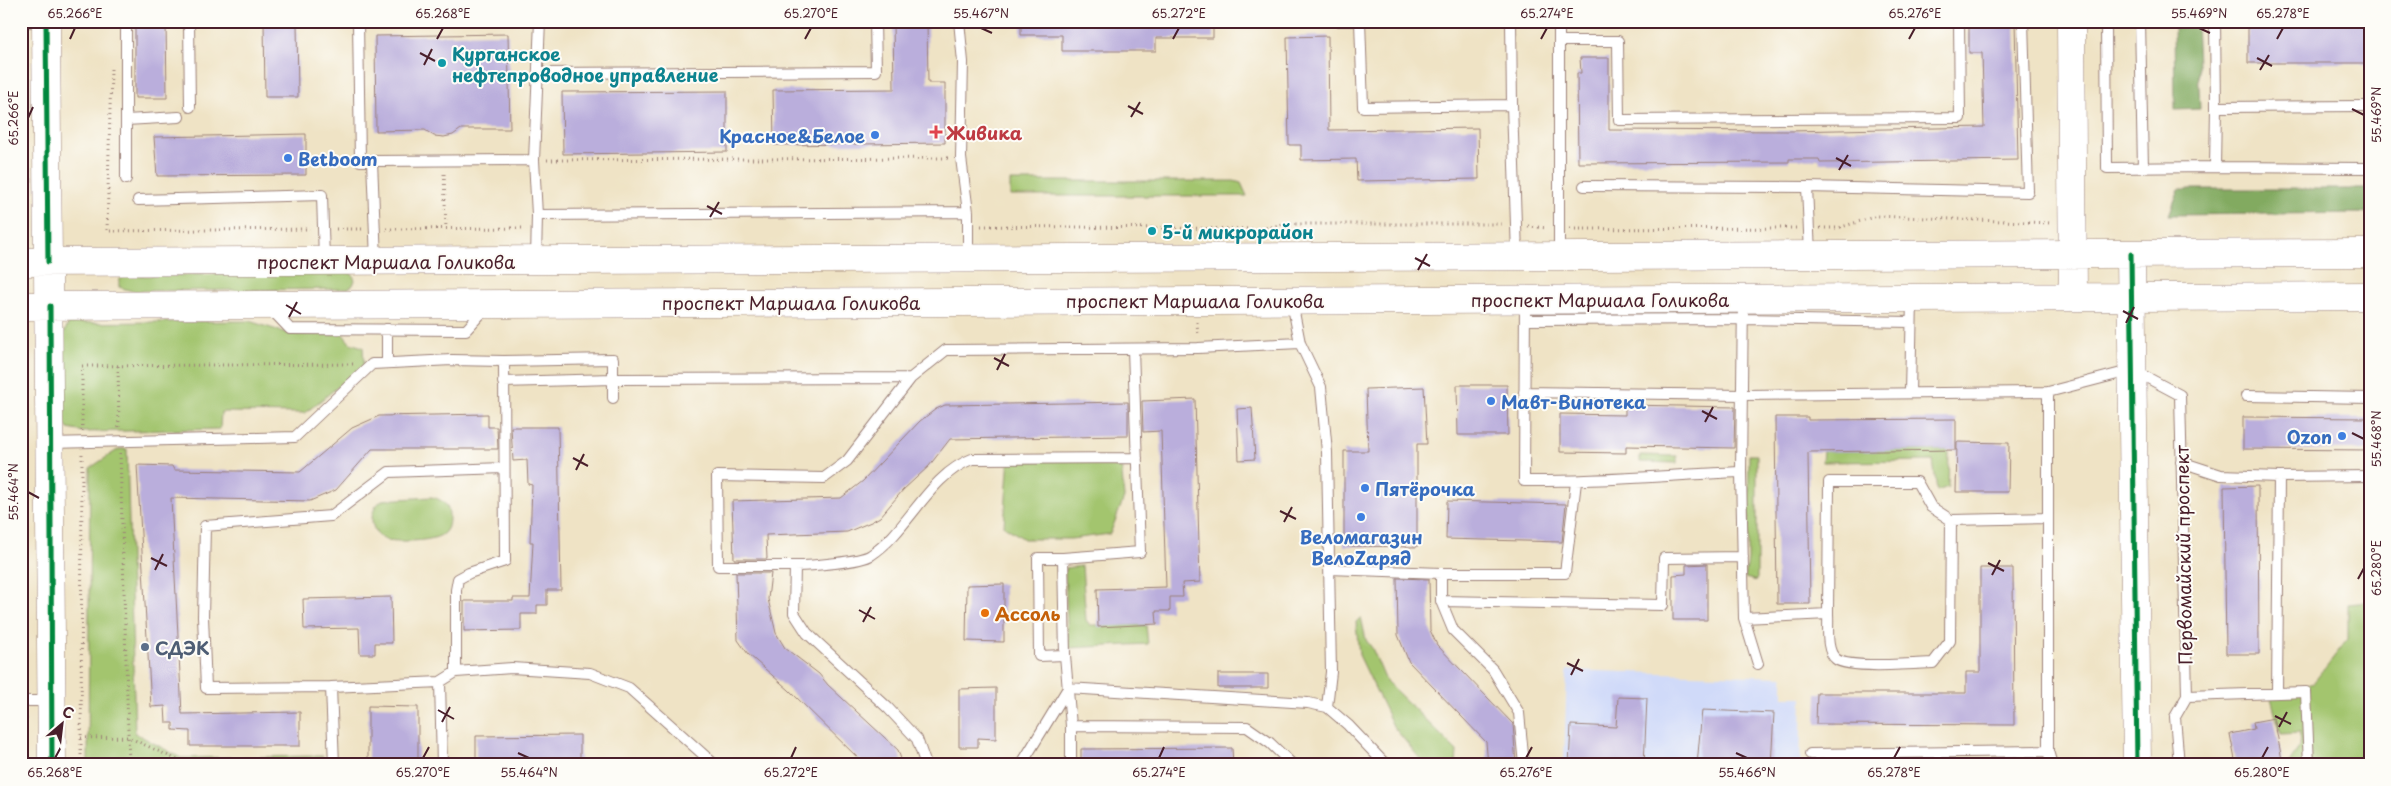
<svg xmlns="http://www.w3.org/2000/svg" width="2391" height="786" font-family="'Playpen Sans',sans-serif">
<rect width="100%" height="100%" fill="#fdfcf7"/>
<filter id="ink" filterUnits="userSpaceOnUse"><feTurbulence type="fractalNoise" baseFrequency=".02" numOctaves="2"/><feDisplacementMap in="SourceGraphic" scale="10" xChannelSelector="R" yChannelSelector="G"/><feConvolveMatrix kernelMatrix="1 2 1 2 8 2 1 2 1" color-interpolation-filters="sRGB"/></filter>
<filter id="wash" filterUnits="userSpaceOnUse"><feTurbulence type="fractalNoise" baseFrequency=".0096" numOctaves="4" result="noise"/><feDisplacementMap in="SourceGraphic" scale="20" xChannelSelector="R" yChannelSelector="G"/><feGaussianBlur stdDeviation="1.12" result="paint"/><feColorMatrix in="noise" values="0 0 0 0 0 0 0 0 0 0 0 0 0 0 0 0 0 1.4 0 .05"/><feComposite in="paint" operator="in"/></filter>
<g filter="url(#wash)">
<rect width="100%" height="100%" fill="#efe3c5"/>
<path fill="#d0daf9" d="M1567 670 1783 677V697H1802L1800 765H1564Z"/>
<path fill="#a3c56e" stroke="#76724c" d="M1010 181H1234L1241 183 1247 196H1010Z
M347 272 352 274 355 280 353 285 348 289 132 291 119 287V280L125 276Z
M249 321 290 334 342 333 350 343 363 347 364 366 305 413 221 412 220 429 84 432 68 429 61 419 62 336 69 323Z
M119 449H127L135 733 181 758 323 756V765H88L90 468Z
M1946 450 1949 452 1948 487 1937 491 1933 461 1822 462 1823 451Z
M1640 455 1677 456V463L1640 462Z
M1749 455H1757V581L1745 578 1748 560Z
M1009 456 1121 460 1124 498 1110 534 1071 539H1024L1004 526Z
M432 497C443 500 448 504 449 515 449 522 449 528 444 533 435 542 400 542 387 540 374 537 368 520 375 508 376 505 380 502 382 500Z
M1082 566 1086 620 1090 625H1146L1148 644 1068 648 1065 568Z
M2370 602V735L2362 765H2287L2299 748 2300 733 2281 734 2271 698 2314 682 2348 639V604Z
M1361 617 1366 640 1372 648 1386 681 1457 751 1456 765H1425L1393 726 1359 655 1356 622Z"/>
<path fill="#82aa61" stroke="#666446" d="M2174 21H2196L2200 109 2175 110Z
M2179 189H2370V213L2169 215Z"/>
<g id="blocks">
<path fill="#baaedc" d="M135 21H166L167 98H135Z
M264 21H297L298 97H265Z
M893 21H927L928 83H945V143L774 145 773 90 894 89Z
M1021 21H1213V38H1156V51H1062V35H1021Z
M1969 21H2015L2018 160 1820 163 1819 159H1789V162L1578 163 1577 73H1581L1580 58H1609V130L1789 131 1984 127 1982 53H1969Z
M2248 21H2370V63H2248Z
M508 34 510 129H461L453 135 444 137 434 136 425 130 376 131 375 36Z
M1328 36 1329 130 1478 128 1479 179 1357 181 1356 159 1301 160V145H1289L1287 37Z
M727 91V152L563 154 562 92Z
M306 134V175L157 176 154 137Z
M1457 385H1507L1508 435H1458Z
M1424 387 1427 444H1417V547L1344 546V451H1368L1366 389Z
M1195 399 1200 582 1182 583 1183 597H1170V611H1156L1157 624 1098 627 1097 589 1166 587 1161 431 1143 432 1142 401Z
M1128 402V436L950 439 929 466 903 490 880 517 871 522 847 532 766 535 767 559H734L732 501 841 498 863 481 920 421 936 409 945 405Z
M1625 405 1735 407 1734 448 1626 446V453L1560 452V414L1625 415Z
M1252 408 1255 459 1239 460 1237 409Z
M488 414V427H497L498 449H372L336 490 310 501 171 498 182 714 300 712V746H190V731L173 730V723H166L165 706 151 707 137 465 172 466 174 470 300 472 352 428 379 416Z
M1775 417H1808V420L1956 419V450L1808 452 1810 604H1777Z
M2243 417 2370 418V450L2243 449Z
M511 427H558L561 590H547V605H537V614H521V630L464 631V601H513V598H530L533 542H530L532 485 528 484 527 460 513 461Z
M1957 442 2009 443 2008 492H1956Z
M2258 486 2259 654H2226L2224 487Z
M1447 501 1566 504 1562 542 1446 539Z
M1707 564V620H1673V575L1686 574V565Z
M1980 568H2013L2014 725 1816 724 1817 693H1966V672H1980Z
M736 573H771L768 599 776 633 785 648 819 674 828 685 898 750 903 765H865L789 690 748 654 738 640Z
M1397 578 1429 579 1430 630 1437 645 1513 724 1516 765H1488L1486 742 1409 662 1398 635Z
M1004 584V642L966 641 967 585Z
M391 597 392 643H375V654H360L359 628 304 629 303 599Z
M1218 674H1268V688H1218Z
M996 688V739L978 738V747H959V689Z
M1618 697 1647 698 1644 765H1569L1571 725 1616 727Z
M368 706 418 707V765H368Z
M1702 710 1774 713 1771 765H1697Z
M2274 718 2283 765H2236L2230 734 2254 729 2253 722Z
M580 735V765H476V736Z
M1232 748 1233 765H1081V749Z"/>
</g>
</g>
<g filter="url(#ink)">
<use href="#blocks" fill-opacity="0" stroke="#9c8178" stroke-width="1"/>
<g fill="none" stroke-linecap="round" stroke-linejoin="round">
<defs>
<path id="lane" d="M126 21V179
M189 21 190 107
M358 21 360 161H372
M959 21 963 62 961 158 968 212V257
M1331 21H1360
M1360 21 1363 107 1512 105 1517 255
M1511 21 1512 105
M1559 21V255
M2106 21 2107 168 2215 167 2216 107
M2140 21 2143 168
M2215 21 2216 107 2370 106
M21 22H45
M1559 41H1618L1619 120 1960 118 1959 21
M539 73 876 71 875 21
M126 120 179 117
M2215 167 2370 168
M1584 186 1807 187
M138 200 322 195 324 260
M537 215 968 212
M1810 254 1807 187 2028 192 2023 21
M536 259 537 215 534 160 540 21
M376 260 372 161 534 160
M1743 299 1741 472 1744 618 1828 614 1829 482H1917L1931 507 1951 520 2047 518
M1525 300 1524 481C1596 482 1668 475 1741 472
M1292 302 1300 343 1321 387 1327 452 1331 672 1327 707
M271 309 290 329 466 330 486 308
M1525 320 1743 319 1911 322
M387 363V329
M503 382 613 379V359L504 361
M1524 392 1743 395 2048 392
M1910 393 1912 299
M2246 396 2370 398
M613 398V379L911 378 946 350 1198 348 1300 343
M51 443 295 437 372 364 452 360 504 361 505 561 469 573 458 579 456 590V672L440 682 331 687 334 765
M2181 462 2221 475 2279 477
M1063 558H1038L1039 656 1065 655 1063 558 1140 552 1133 349
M795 566H718L717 476 824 478 847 461 911 378
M1329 569 1441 573
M1441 601 1663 605 1664 558 1743 557
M1828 614C1829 627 1825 650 1836 659 1848 669 1915 664 1933 663L1950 641 1951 520
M1744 618 1758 664
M1065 655 1071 726V765
M456 672 512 668 590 673 629 688 715 765
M440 682 442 765
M331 687 206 688 203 617 205 526 331 516 389 472 504 468
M2277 693 2279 477 2370 476
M2187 696 2306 692 2309 765
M21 701H50
M1071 726 1247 727 1270 743 1293 765
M2048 751 2052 765
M1810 754 2048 751V392L2133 370 2180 395 2187 696 2175 717 2179 765
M926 765 917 739 888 708 807 633 794 613 795 566C809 566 861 562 871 555 908 531 929 475 972 459L1137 458
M1021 765 1068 688 1308 703 1327 707 1348 725 1386 765
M1524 765 1519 713 1493 670 1453 630 1441 601V573H1565L1576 482"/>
<path id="secondary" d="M46 21 52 765
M2071 21 2073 296
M2131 254 2137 765
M21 262 2370 253
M21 306 2370 296"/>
</defs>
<use href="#lane" stroke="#9c8178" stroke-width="12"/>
<use href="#secondary" stroke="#9c8178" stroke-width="29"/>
<path stroke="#9c8178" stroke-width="3" stroke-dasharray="1 4" stroke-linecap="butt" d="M111 69 107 231 310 229
M547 160 948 158
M444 174 446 229
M981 226 1260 229 1284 224H1504
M1528 226 1547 228
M1820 228H1838L1877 216 2052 223
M336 229H362
M386 229 525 228
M1570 229 1796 228
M1197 322 1198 335
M118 366 119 429
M82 431V366L354 364
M120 453 129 765
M21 716 26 719 21 733
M81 738 128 737 188 765
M81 765 82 454"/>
<use href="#lane" stroke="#fff" stroke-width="10"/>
<use href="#secondary" stroke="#fff" stroke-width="28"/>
<defs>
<path id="cycleway" d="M46 21 48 262
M2131 254 2137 765
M50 306 52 765"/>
</defs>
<use href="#cycleway" stroke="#fdfcf7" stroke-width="8"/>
<use href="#cycleway" stroke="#00873e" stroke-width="5"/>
</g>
</g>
<path fill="none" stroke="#4a1f2b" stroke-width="2" d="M981 28 992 33M2199 28 2210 33M70 39 75 28M437 39 443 28M805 39 811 28M1173 39 1179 28M1541 39 1547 28M1909 39 1915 28M2277 39 2283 28M420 53 435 61M2257 58 2272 66M424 65 432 49M2260 70 2269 55M1128 106 1143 114M2352 109 2364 115M1131 117 1140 102M28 118 33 107M1836 158 1851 166M1839 170 1848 155M707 206 722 214M710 217 719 202M1415 258 1430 266M1418 270 1427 254M286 305 301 314M2123 311 2138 319M289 317 297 302M2126 323 2134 307M994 358 1009 366M997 370 1005 354M1702 411 1717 419M1705 422 1713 407M2352 433 2364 439M573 458 588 466M576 470 584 454M28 492 39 498M1280 511 1296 519M1284 522 1292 507M151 558 167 566M1988 563 2004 571M155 570 163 554M1992 575 2000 560M2358 579 2364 568M859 610 875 619M863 622 871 607M1567 663 1583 671M1571 675 1579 659M438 710 454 719M2275 716 2291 724M442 722 450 707M2279 727 2287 712M518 753 529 758M1736 753 1747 758M55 758 61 747M423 758 429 747M791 758 796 747M1159 758 1164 747M1526 758 1532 747M1894 758 1900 747M2262 758 2268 747"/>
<g fill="#0f9aa8" stroke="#fdfcf7" stroke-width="2">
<circle cx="442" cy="63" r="5"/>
<circle cx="1152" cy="231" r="5"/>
</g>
<path fill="#e0444e" stroke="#fdfcf7" stroke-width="2" d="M933.5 124.5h5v5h5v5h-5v5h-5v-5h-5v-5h5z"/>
<g fill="#3f7fe0" stroke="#fdfcf7" stroke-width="2">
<circle cx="875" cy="135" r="5"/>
<circle cx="288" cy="158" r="5"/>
<circle cx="1491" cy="401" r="5"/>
<circle cx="2342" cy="436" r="5"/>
<circle cx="1365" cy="488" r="5"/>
<circle cx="1361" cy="517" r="5"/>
</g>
<circle fill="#e8710a" stroke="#fdfcf7" stroke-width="2" cx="985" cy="613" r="5"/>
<circle fill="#5c6f8a" stroke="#fdfcf7" stroke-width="2" cx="145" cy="647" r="5"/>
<g text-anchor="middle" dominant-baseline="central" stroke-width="4" stroke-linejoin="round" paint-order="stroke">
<g font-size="18" font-weight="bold" fill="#0d838f" stroke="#fdfcf7" text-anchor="start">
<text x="452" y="53">Курганское<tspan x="452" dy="21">нефтепроводное управление</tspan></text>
<text x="1162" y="231">5-й микрорайон</text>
</g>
<g font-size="18" font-weight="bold" fill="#be3a42" stroke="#fdfcf7" text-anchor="start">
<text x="946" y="132">Живика</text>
</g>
<g font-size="18" font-weight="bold" fill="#366cbe" stroke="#fdfcf7" text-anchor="start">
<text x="865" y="135" text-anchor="end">Красное&amp;Белое</text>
<text x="298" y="158">Betboom</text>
<text x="1501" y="401">Мавт-Винотека</text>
<text x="2332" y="436" text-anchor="end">Ozon</text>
<text x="1375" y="488">Пятёрочка</text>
<text x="1361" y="536" text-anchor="middle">Веломагазин<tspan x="1361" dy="21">ВелоZаряд</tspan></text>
</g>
<g font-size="18" fill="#4a1f2b" stroke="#fdfcf7">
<text x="386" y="261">проспект Маршала Голикова</text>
<text x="1600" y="299">проспект Маршала Голикова</text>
<text x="1195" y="300">проспект Маршала Голикова</text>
<text x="791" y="302">проспект Маршала Голикова</text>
<text transform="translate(2183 555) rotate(-91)">Первомайский проспект</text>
</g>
<g font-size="18" font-weight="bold" fill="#c56008" stroke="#fdfcf7" text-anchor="start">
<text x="995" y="613">Ассоль</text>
</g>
<g font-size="18" font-weight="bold" fill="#4e5e75" stroke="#fdfcf7" text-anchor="start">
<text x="155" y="647">СДЭК</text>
</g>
</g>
<rect width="2391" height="786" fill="none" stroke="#fdfcf7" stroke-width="55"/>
<g transform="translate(62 724) rotate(28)" stroke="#fdfcf7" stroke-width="4" paint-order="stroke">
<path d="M0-4L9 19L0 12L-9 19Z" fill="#4a1f2b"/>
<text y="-8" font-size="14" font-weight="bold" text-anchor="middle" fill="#4a1f2b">С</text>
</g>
<rect x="28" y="28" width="2336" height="730" fill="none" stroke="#4a1f2b" stroke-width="2"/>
<g font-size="12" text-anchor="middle" fill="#4a1f2b">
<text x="75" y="18">65.266°E</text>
<text x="443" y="18">65.268°E</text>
<text x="811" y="18">65.270°E</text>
<text x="981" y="18">55.467°N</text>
<text x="1179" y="18">65.272°E</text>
<text x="1547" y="18">65.274°E</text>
<text x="1915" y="18">65.276°E</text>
<text x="2199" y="18">55.469°N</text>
<text x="2283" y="18">65.278°E</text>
<text transform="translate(2377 115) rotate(-90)" y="4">55.469°N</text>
<text transform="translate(14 118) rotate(-90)" y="4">65.266°E</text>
<text transform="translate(2377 439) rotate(-90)" y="4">55.468°N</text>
<text transform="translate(14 492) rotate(-90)" y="4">55.464°N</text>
<text transform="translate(2377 568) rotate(-90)" y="4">65.280°E</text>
<text x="55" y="777">65.268°E</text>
<text x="423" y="777">65.270°E</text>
<text x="529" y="777">55.464°N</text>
<text x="791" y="777">65.272°E</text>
<text x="1159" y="777">65.274°E</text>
<text x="1526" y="777">65.276°E</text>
<text x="1747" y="777">55.466°N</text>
<text x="1894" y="777">65.278°E</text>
<text x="2262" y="777">65.280°E</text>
</g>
</svg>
